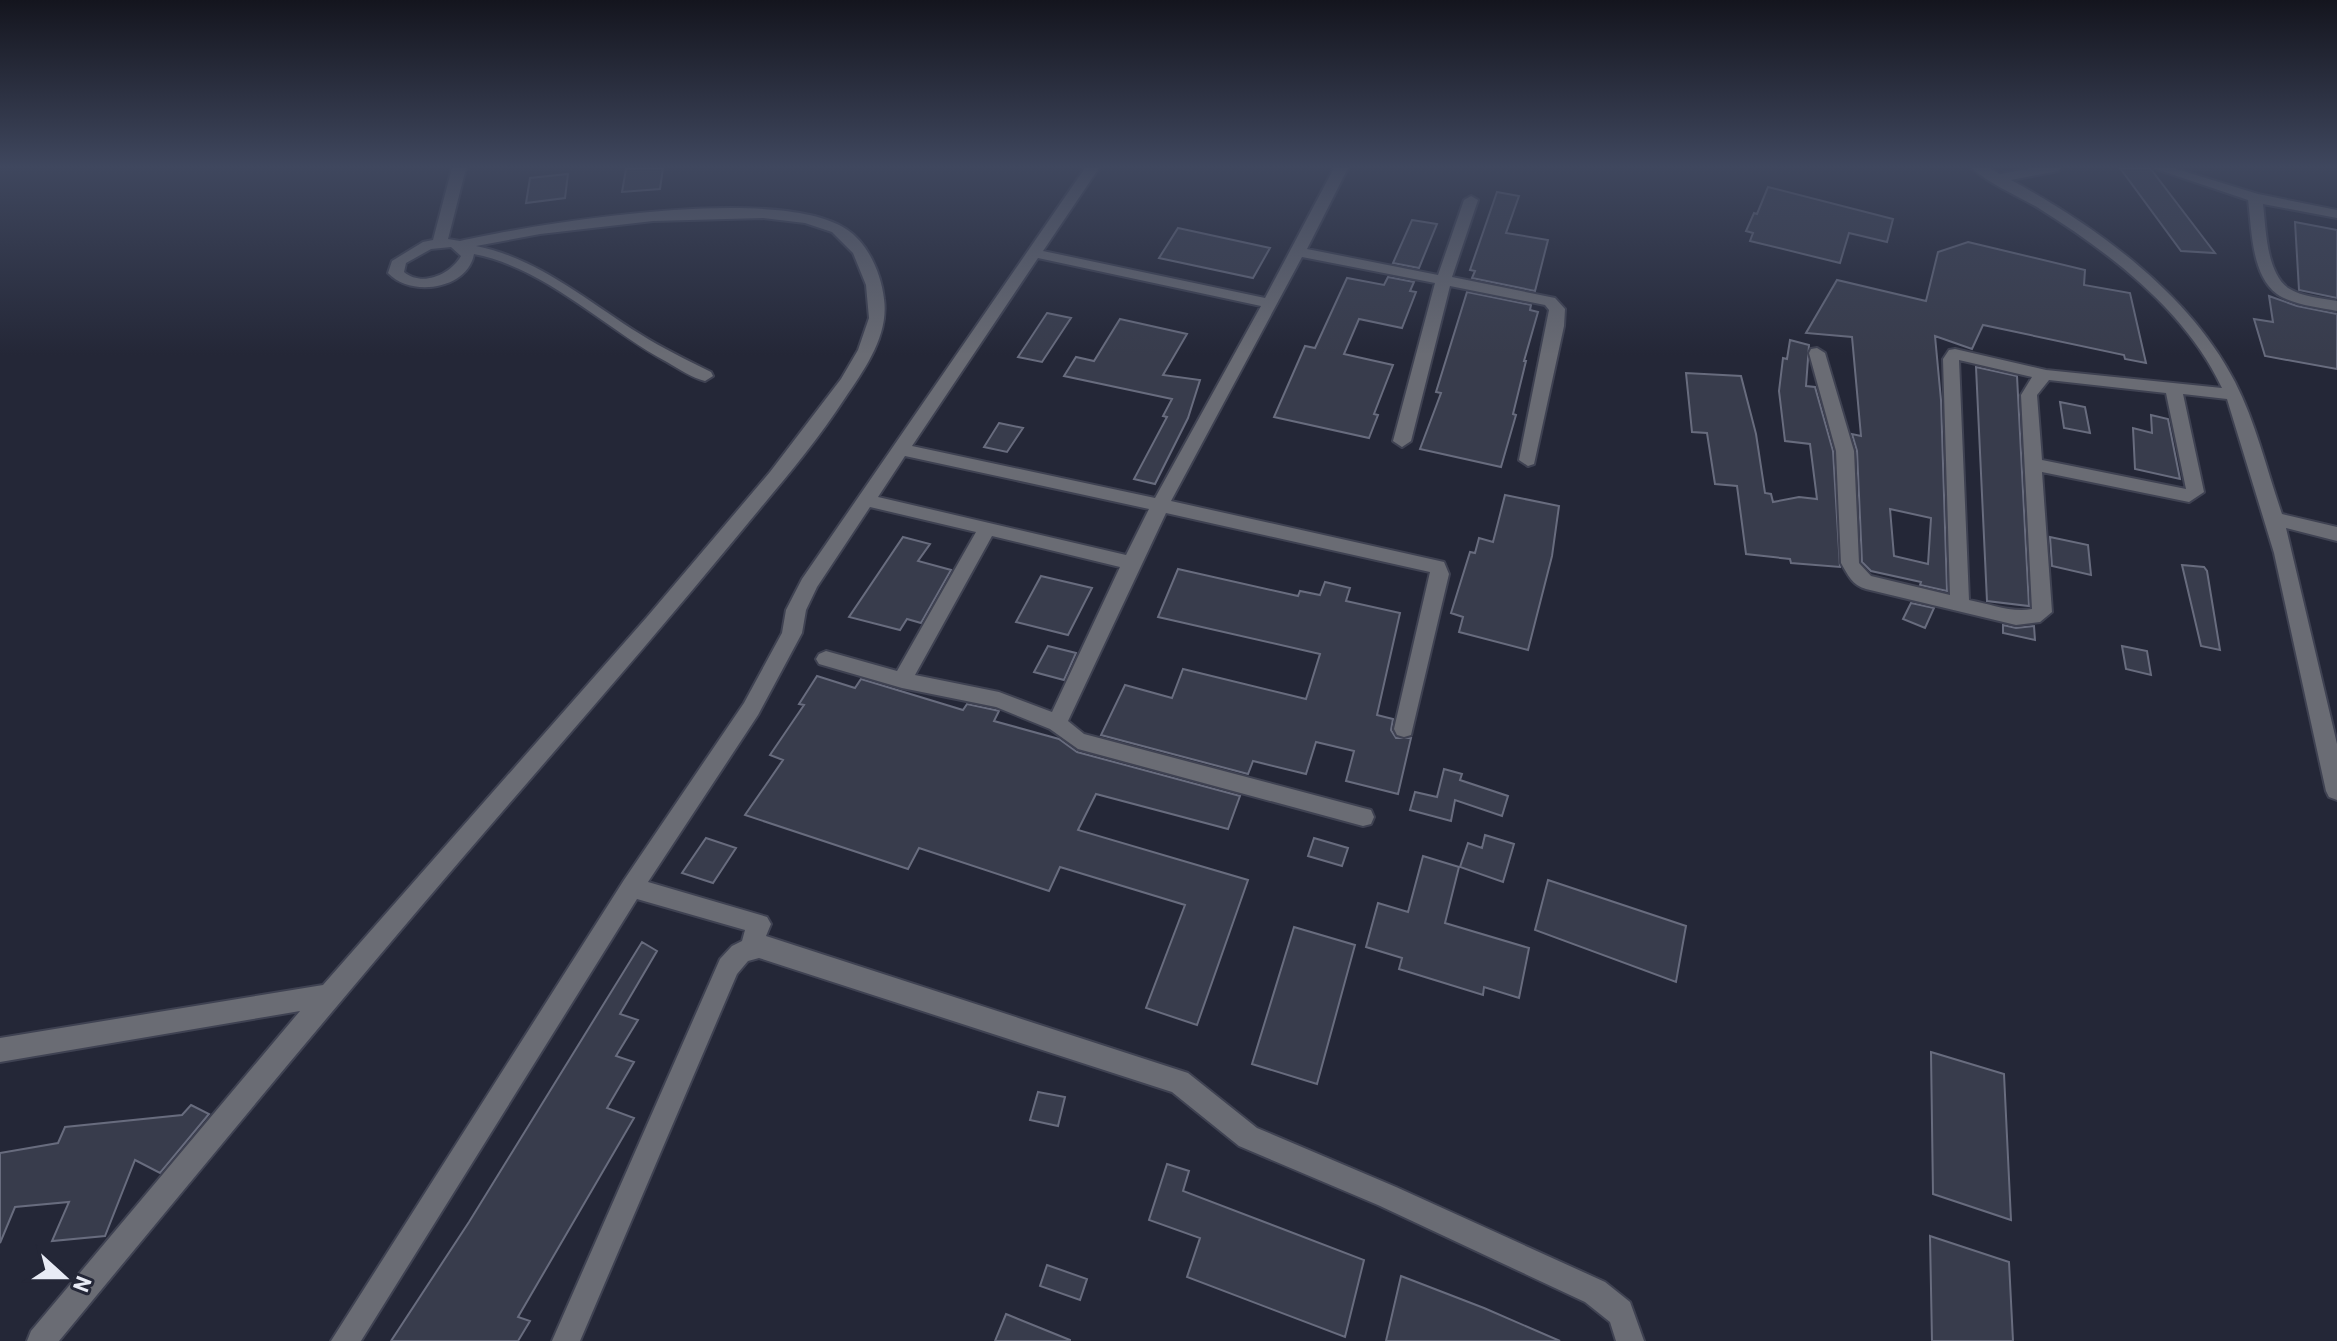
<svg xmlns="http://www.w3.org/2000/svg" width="2337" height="1341" font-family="Barlow,sans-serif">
<rect width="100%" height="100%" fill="#242737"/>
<path fill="#383c4c" stroke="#686c7e" stroke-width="2" fill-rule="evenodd" d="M663 168 660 189 622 192 626 169Z
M2120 168H2150L2215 253 2181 251Z
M568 174 565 198 526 203 530 178Z
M1768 187 1893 219 1887 242 1849 233 1840 263 1750 241 1753 233 1746 231 1754 213 1757 214Z
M1497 192 1519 196 1506 233 1548 240 1535 291 1472 278 1475 271 1470 270Z
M1412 220 1437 224 1419 268 1393 263Z
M2295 222 2337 230V298L2299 290Z
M1178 228 1270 248 1253 278 1159 258Z
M1968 242 2085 270 2084 285 2130 293 2146 363 2125 359 2124 355 1983 325 1972 349 1935 336 1941 400 1947 591 1920 585 1921 582 1871 571 1862 562 1857 451 1852 434 1861 436 1852 337 1806 333 1837 280 1926 301 1938 252ZM1890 509 1931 518 1928 564 1894 556Z
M1388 277 1414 282 1410 291 1416 292 1402 328 1359 319 1344 354 1393 365 1374 414 1378 415 1369 438 1274 417 1305 346 1315 348 1347 278 1384 285Z
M1467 292 1531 305 1530 310 1538 312 1524 361H1526L1513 414 1516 415 1501 467 1420 449 1441 393 1436 392Z
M2269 296 2297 306 2337 314V369L2265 356 2254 319 2273 322Z
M1047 313 1071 318 1042 362 1018 357Z
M1120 319 1187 334 1163 375 1200 380 1188 418 1155 484 1134 479 1167 417 1163 416 1172 399 1064 376 1076 357 1094 361Z
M1790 340 1809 345 1806 386 1815 387 1833 451 1840 567 1791 563 1790 559 1746 554 1737 486 1715 484 1707 433 1692 432 1686 373 1741 376 1756 434 1765 493 1771 494 1773 502 1799 497 1817 499 1810 444 1785 441 1779 391 1783 358 1787 359Z
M1976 367 2017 376 2029 606 1987 601Z
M2060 402 2085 407 2090 433 2064 428Z
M2151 415 2168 419 2180 479 2135 469 2133 428 2152 433Z
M999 423 1023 428 1007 452 984 447Z
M1505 495 1559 506 1552 556 1528 650 1459 632 1463 617 1451 613 1470 552 1475 553 1479 538 1493 542Z
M903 537 930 544 918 561 951 570 921 623 907 619 900 630 849 617Z
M2050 537 2088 545 2091 575 2052 566Z
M2182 565 2204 567 2207 571 2220 650 2201 646Z
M1178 569 1298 596 1300 591 1320 595 1325 582 1350 588 1346 601 1400 613 1377 715 1393 719 1391 730 1396 738H1411L1398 794 1346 781 1354 751 1316 742 1306 774 1253 761 1248 774 1101 735 1125 685 1172 698 1183 669 1306 699 1320 654 1158 617Z
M1041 576 1092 588 1068 635 1016 622Z
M1911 603 1934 608 1925 628 1903 619Z
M2003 625 2016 628 2034 626 2035 640 2003 633Z
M1048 646 1076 653 1064 680 1034 672Z
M2122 646 2147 651 2151 675 2126 669Z
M817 676 855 688 861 679 963 710 967 704 995 710 999 711 994 721 1059 739 1077 752 1240 796 1228 829 1096 794 1078 830 1248 880 1197 1025 1146 1008 1185 905 1060 867 1049 891 919 848 908 869 745 815 783 760 770 755 804 705 799 704Z
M1444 769 1462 774 1460 780 1508 796 1502 816 1455 800 1451 821 1410 810 1415 792 1437 797Z
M1485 835 1514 844 1503 882 1460 867 1468 843 1482 848Z
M706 838 736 848 713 883 682 873Z
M1314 838 1348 848 1342 866 1308 856Z
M1423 856 1459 867 1445 923 1529 948 1519 998 1484 987 1483 995 1399 969 1402 958 1366 947 1378 903 1408 912Z
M1548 880 1686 926 1676 982 1535 930Z
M1294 927 1355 945 1317 1084 1252 1064Z
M642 942 657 951 620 1014 638 1020 616 1056 634 1062 607 1108 634 1118 518 1317 530 1321 518 1341H391L469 1222Z
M1931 1052 2004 1074 2011 1220 1933 1194Z
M1038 1092 1065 1097 1058 1126 1030 1120Z
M191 1105 209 1114 160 1173 135 1160 105 1236 52 1241 69 1202 15 1207 0 1243V1153L58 1143 65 1127 182 1115Z
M1167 1164 1189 1171 1183 1191 1364 1260 1345 1337 1187 1277 1200 1238 1149 1220Z
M1930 1236 2009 1262 2013 1341H1932Z
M1047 1265 1087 1279 1080 1300 1040 1286Z
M1401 1276 1484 1308 1560 1341H1386Z
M1006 1314 1070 1340V1341H995Z"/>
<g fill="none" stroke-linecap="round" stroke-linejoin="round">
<defs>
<path id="minor" d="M452 168H466L448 239 460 241C540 223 778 184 846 229 868 243 881 273 884 299 889 335 865 369 845 398 814 446 775 490 739 534 666 623 590 710 515 797 360 976 210 1158 59 1341H27L31 1331 300 1011 0 1062V1038L323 985 647 617 770 472 841 379 858 350 869 318 866 285 853 253 832 232 805 223 763 218 653 221 540 234 476 246C538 258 587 301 640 334 662 348 687 360 711 372L713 376 705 381C692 378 679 369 667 362 604 328 546 268 474 254 468 289 411 298 388 273L392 261 423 242 433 240ZM451 247 461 256C450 275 422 287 404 272L406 263 431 249Z
M1085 168H1099L1043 251 1265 298 1334 168H1348L1307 249 1438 275 1464 200 1471 196 1478 200 1452 277 1555 298 1565 309 1564 326 1534 464 1528 466 1519 460 1549 310 1545 305 1450 286 1411 441 1402 447 1393 441 1435 283 1302 257 1171 501 1444 562 1449 574 1411 735 1404 737 1397 735 1394 729 1430 572 1166 513 1068 721 1084 734 1363 808 1371 810 1374 817 1371 824 1363 826 1078 749 1050 729 996 707 902 688 819 664 816 659 819 654 826 651 897 671 976 532 870 507 817 587 806 610 802 633 758 715 648 882 767 917 771 924 766 936 1188 1073 1257 1128 1396 1187 1605 1282 1630 1302 1644 1341H1616L1610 1322 1585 1302 1378 1205 1239 1146 1172 1092 759 958 748 961 737 974 580 1341H552L720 959 732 946 742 941 745 930 637 899 361 1341H331L624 880 744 703 782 633 786 610 802 579ZM1038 258 1261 306 1155 498 912 446ZM905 456 1149 509 1126 555 878 497ZM992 536 1120 567 1052 712 999 692 915 675Z
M1972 168H1989L2000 174 2033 168H2060L2058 171 2011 180C2096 226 2190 294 2235 382 2256 423 2267 471 2282 514L2337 527V541L2286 528 2337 744V800L2329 797 2326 791 2274 553 2227 399 2183 394 2204 492 2189 502 2042 472 2052 612 2040 622 2016 625 1866 589C1852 585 1848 575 1841 563L1836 451 1809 353 1811 349 1817 348 1825 353 1854 451 1859 563 1871 576 1950 595 1943 359 1949 350 1955 349 2046 370 2222 388C2186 311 2110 253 2040 209 2019 196 1990 185 1972 168ZM1959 360 2032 377 2021 395 2032 609C2012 613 1990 604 1969 600ZM2049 380 2166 393 2186 489 2042 460 2037 395Z
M2153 168H2173L2258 194 2337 210V218L2263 204C2266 228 2266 272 2288 288 2302 297 2321 298 2337 301V311C2318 307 2293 305 2277 294 2251 275 2252 229 2248 200Z"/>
</defs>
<use href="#minor" stroke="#3f4252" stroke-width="4"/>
<use href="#minor" fill="#6a6c74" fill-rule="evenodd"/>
</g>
<linearGradient id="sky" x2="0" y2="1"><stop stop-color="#14151e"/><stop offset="0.47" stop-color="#3f475e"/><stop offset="1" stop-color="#3f475e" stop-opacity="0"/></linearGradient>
<rect width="2337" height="355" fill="url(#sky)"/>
<g transform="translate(64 1277) rotate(111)" stroke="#242737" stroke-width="6" paint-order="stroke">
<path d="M0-6L14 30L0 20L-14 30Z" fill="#e8ebf5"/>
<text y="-12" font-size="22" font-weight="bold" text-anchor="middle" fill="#e8ebf5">N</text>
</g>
</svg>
